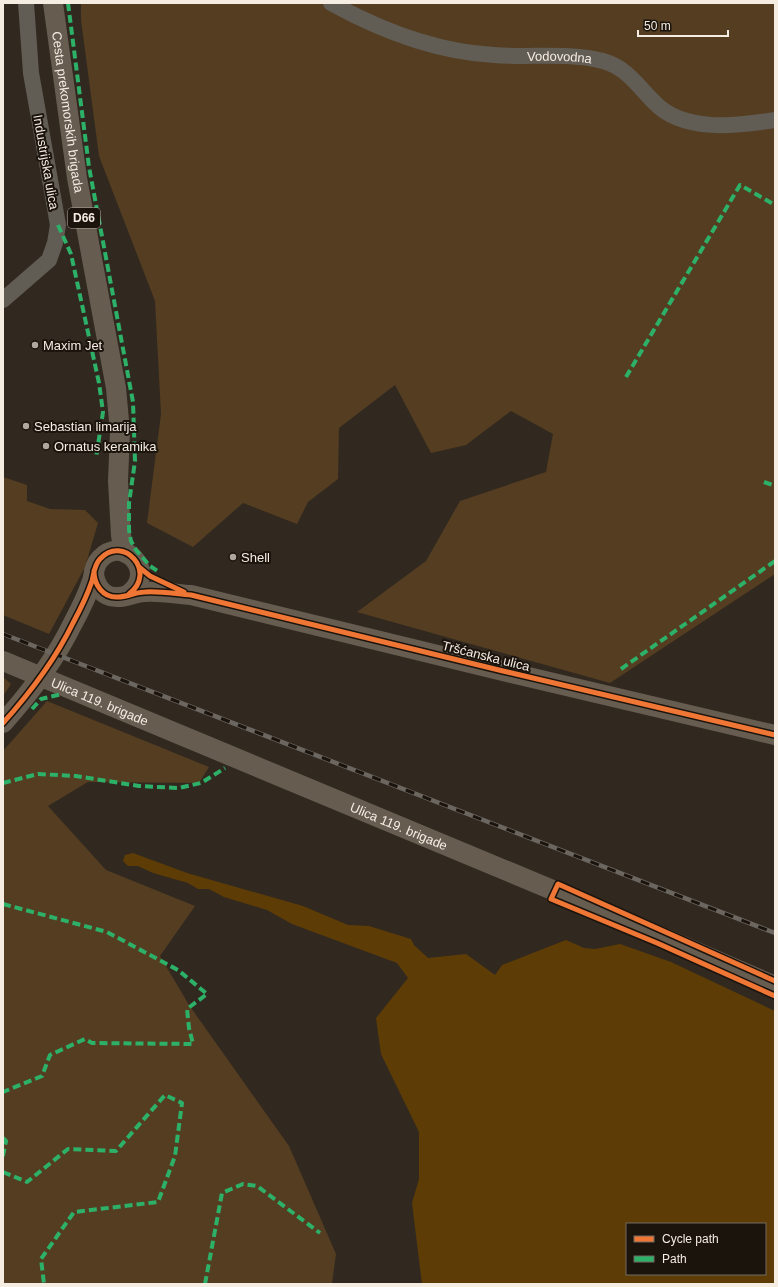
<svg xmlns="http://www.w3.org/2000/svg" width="778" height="1287" font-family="Arial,sans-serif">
<rect width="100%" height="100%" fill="#312920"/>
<path fill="#543d20" d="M81 3H775V574L610 683 357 612 426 561 460 501 546 472 553 434 511 411 466 445 431 453 395 385 339 428 338 479 308 502 297 524 243 503 193 547 147 523 161 414 155 301 99 156 81 20Z
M3 477 27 485V501L50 509 85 510 98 523 85 567 49 634 3 615Z
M3 677 11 684 3 696Z
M47 701 209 767 199 783 88 782 48 806 106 870 195 906 160 956 189 1005 289 1146 336 1254 332 1284H3V751Z"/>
<path fill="#5e3c06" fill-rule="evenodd" d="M133 853 187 873 303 906 348 925 369 926 411 939 414 945 428 958 466 954 495 975 502 965 566 940 584 948 595 949 620 944 671 962 775 1011V1284H422L412 1203 419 1179V1132L381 1054 376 1018 408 978 397 963 292 924 267 910 224 897 209 889H198L188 883 153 873 138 866H128L123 861 125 855ZM627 1224H765V1274H627Z"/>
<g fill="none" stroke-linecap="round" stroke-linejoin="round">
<g stroke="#615c54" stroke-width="16">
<path id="s1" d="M331 3C380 30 438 52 494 55 529 58 570 52 603 61 626 67 638 86 654 102 683 133 737 126 775 120"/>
<path d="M3 300 49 260 55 243 58 225 31 73 26 3"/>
</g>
<g stroke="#665c4f" stroke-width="20">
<path id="s2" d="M53 3 77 178 116 388 120 432 118 481 121 535 123 548 127 554"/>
<path d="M94 571C94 585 103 598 118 597 127 597 136 592 145 592 161 591 176 594 191 595L503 671 775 735"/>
<path id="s3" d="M3 661 555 891 775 986"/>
<path d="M3 723C30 693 55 660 73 623 80 610 87 596 92 581 94 574 94 565 100 559 123 534 158 572 129 594"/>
</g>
<defs>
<path id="rail" d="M3 634 775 933"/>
</defs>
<use href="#rail" stroke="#6c6660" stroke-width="4.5"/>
<use href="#rail" stroke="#1a140d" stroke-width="3" stroke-dasharray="9" stroke-linecap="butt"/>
<path stroke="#2db169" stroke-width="4" stroke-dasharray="8 4" stroke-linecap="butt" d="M68 3 89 167 133 402 135 461 129 503V530L131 541 136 550 150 566 159 572
M58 225 71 254 99 383 103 412 96 458
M626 377 740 185 775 205
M764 482 775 486
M621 669 775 561
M32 709 41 699 62 694
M3 783 38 774 76 776 139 786 179 788 201 783 225 768
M3 904 107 932 178 970 207 994 187 1009 189 1028 193 1044 92 1043 85 1039 50 1055 42 1076 3 1092
M3 1138 6 1141 3 1156
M3 1172 27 1182 68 1149 116 1151 165 1095 182 1103 175 1156 158 1202 74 1212 41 1259 44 1284
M205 1284 222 1193 243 1184 257 1186 320 1233"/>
<defs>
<path id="cycleway" d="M139 567 150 576 184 592
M94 571C94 585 103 598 118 597 127 597 136 592 145 592 161 591 176 594 191 595L503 671 775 735
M3 723C30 693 55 660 73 623 80 610 87 596 92 581 94 574 94 565 100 559 123 534 158 572 129 594
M775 981 558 884 551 899 657 943 775 996"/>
</defs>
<use href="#cycleway" stroke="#1a140d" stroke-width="8"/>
<use href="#cycleway" stroke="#f07635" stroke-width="5"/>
</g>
<g fill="#b0a89e" stroke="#1a140d" stroke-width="1.5">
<circle cx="35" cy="345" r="4"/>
<circle cx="26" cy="426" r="4"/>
<circle cx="46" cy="446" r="4"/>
<circle cx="233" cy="557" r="4"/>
</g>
<g text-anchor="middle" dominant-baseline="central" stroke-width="4" stroke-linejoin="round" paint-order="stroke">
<rect fill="#1a140d" stroke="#b3aba2" stroke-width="1" x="68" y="208" width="32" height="20" rx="3"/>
<g font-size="12" font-weight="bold" fill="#f5ece2">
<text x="84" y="218">D66</text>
</g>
<g font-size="13" fill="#f5ece2" stroke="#1a140d">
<text stroke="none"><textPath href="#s1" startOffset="238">Vodovodna</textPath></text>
<text stroke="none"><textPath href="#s2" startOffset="110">Cesta prekomorskih brigada</textPath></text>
<text transform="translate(46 162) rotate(80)">Industrijska ulica</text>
<text transform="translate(486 656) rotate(14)">Tršćanska ulica</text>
<text stroke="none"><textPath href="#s3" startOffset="105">Ulica 119. brigade</textPath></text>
<text stroke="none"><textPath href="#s3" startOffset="429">Ulica 119. brigade</textPath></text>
</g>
<g font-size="13" fill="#f5ece2" stroke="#1a140d" text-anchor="start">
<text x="43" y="345">Maxim Jet</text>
<text x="34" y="426">Sebastian limarija</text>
<text x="54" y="446">Ornatus keramika</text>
<text x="241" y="557">Shell</text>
</g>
</g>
<rect width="778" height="1287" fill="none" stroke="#f5ece2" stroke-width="8"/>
<rect x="626" y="1223" width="140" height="52" fill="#1a140d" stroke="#726a62"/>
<rect x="634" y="1236" width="20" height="6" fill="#f07635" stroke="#726a62"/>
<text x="662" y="1243" font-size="12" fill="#f5ece2">Cycle path</text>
<rect x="634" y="1256" width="20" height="6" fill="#2db169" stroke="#726a62"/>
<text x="662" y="1263" font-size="12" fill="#f5ece2">Path</text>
<path d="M638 30v6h90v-6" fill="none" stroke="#f5ece2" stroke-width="2"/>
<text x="644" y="30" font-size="12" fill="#f5ece2" stroke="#1a140d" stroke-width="3" paint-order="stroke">50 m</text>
</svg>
